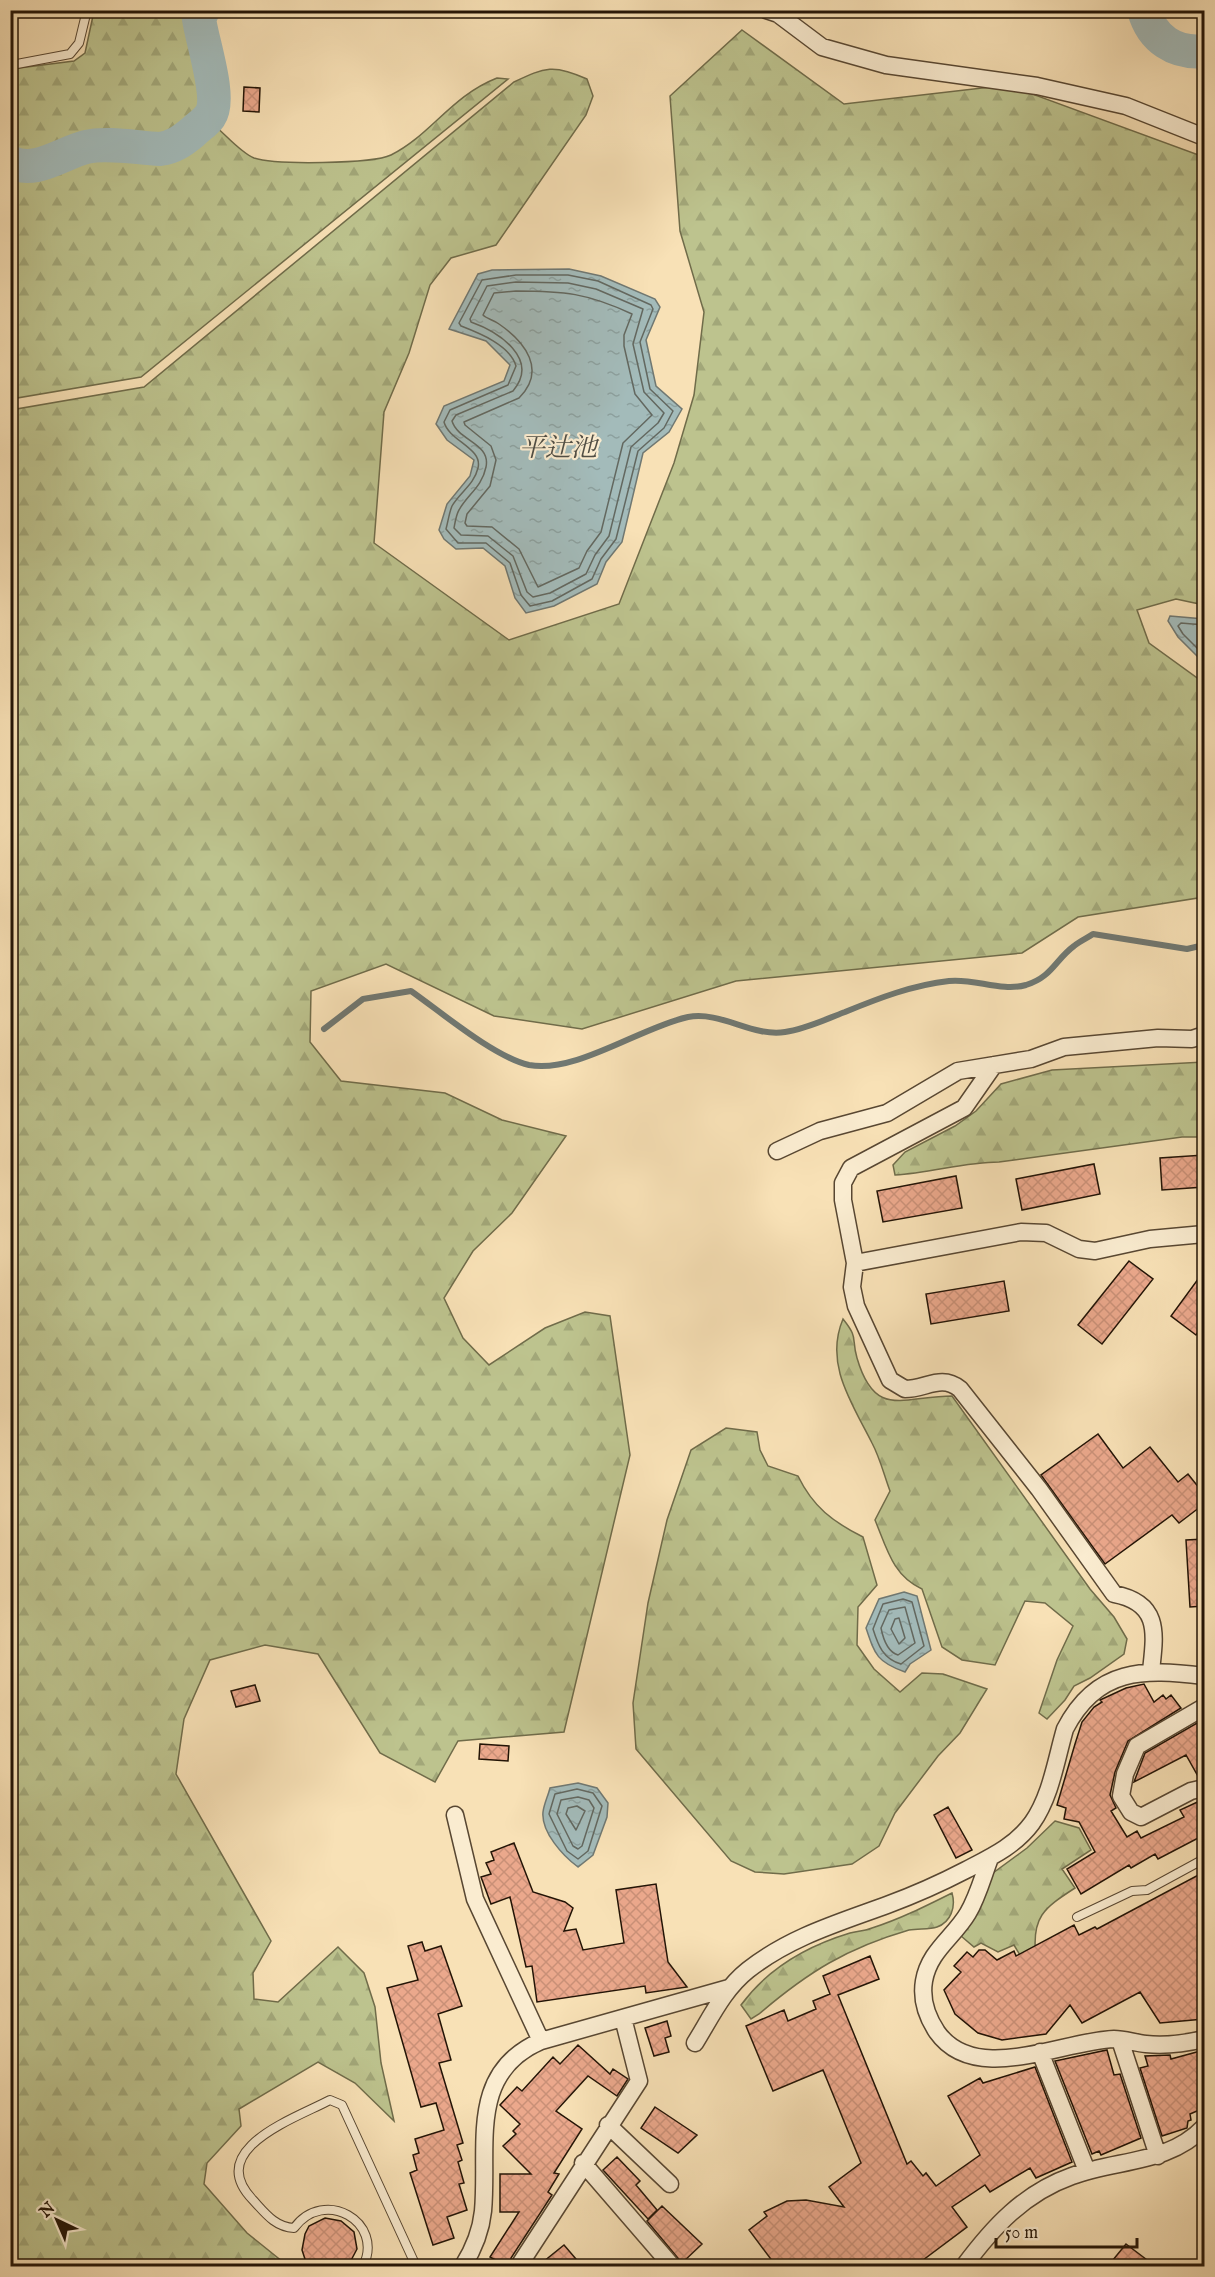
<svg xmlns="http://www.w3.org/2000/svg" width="1215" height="2277" font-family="'IM FELL English','Noto Serif JP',serif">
<defs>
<pattern id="forest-firs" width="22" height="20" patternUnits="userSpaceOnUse" patternTransform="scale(1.5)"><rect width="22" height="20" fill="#bdc38e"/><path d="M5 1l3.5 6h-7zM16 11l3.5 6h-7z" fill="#a2a779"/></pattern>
<pattern id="water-ripples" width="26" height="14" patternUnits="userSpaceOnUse" patternTransform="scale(1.5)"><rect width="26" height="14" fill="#a3bbba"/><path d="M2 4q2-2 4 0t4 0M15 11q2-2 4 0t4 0" fill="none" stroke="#8ca09e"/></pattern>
<pattern id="building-cross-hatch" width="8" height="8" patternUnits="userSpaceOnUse" patternTransform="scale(1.5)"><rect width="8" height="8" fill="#eba88c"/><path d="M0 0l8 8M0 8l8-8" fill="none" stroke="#c99077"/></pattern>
</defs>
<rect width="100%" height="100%" fill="#f8e1b6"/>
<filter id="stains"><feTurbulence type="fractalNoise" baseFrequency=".00333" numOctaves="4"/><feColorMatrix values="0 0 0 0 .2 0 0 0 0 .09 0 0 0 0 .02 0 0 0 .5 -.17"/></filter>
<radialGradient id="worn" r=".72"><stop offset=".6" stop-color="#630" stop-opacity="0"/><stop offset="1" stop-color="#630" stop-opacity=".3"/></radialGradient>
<path fill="url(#forest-firs)" stroke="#706c4a" stroke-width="1.5" d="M94 11H196C180 38 224 88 206 113 170 160 135 135 87 141 65 143 43 153 21 160L11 155V69L74 61 85 53Z
M742 30 844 104 1008 85 1204 157V605L1176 599 1137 610 1149 643 1204 683V897L1078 917 1022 953 736 981 582 1029 494 1016 386 964 311 991 310 1042 341 1081 445 1093 502 1120 566 1136 512 1213 473 1251 444 1298 463 1338 489 1365 545 1328 585 1312 610 1316 630 1455 564 1732 458 1741 435 1782 380 1753 318 1654 265 1645 210 1660 184 1719 176 1774 271 1941 253 1973 254 1999 278 2002 338 1947 364 1973 375 2007 381 2063 394 2121 355 2083 318 2062 239 2109 241 2126 207 2163 204 2184 247 2233 288 2266H11V410L144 387 514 82C545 67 554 64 587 79L593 96 586 115 496 245 451 258 430 285 409 353 384 412 374 543 509 640 619 604 674 463 694 395 704 312 680 231 670 96Z
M497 78 508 79 141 377 11 399V172L25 179 87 158H166L215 126C226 135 241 153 254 158 274 165 372 164 391 155 431 135 451 96 497 78Z
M1204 1062V1137H1182L999 1162C964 1162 931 1173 895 1175L893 1165 905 1152 955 1126 976 1111 1001 1084 1052 1070Z
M843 1319C859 1339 851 1337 857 1358 875 1420 904 1396 952 1396L1090 1589 1114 1617 1127 1639 1124 1654 1090 1678 1074 1686 1065 1700 1047 1719 1039 1713 1057 1660 1073 1626 1045 1603 1025 1601 995 1665 962 1660 942 1647 922 1589C893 1576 887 1549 875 1520L890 1491C884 1475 880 1458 872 1443 852 1403 824 1364 843 1319Z
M726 1428 757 1432 760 1450 768 1466 798 1476C813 1507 833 1522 863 1537L877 1585 858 1607 857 1645 874 1669 900 1692 922 1673 943 1674 987 1689 960 1733 938 1756 895 1813 879 1846 852 1864 784 1874 755 1872 731 1861 636 1749 633 1703 648 1603 667 1520 691 1450Z
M1055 1821 1079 1828 1091 1850 1062 1869 1075 1888C1044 1908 1031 1917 1036 1957L1027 1967 1014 1945 998 1952 981 1943 974 1947 961 1936 970 1924 993 1873 1027 1848Z
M952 1893C956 1907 951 1922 937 1927 929 1930 918 1928 909 1930 847 1948 808 1972 759 2014L751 2019 741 2005C768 1968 807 1946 850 1933 857 1931 865 1931 872 1928 900 1919 926 1906 952 1893Z"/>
<path fill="url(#water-ripples)" stroke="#707872" stroke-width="1.5" d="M569 269 601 276 655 299 660 307 646 340 656 386 682 409 669 432 643 453 622 542 606 562 597 584 554 606 526 613 515 598 505 566 483 548 456 549 444 539 439 530 447 504 470 476 474 460 447 440 436 424 444 406 504 381 510 365 486 341 449 329 478 274 492 270Z
M1170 616 1204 619V663L1178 637 1168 621Z
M904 1592 917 1596 931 1650 910 1664 905 1672C877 1662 875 1655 866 1628L879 1599Z
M578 1783 597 1788 608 1803 607 1817 593 1855 578 1867C563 1856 541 1832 543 1812 544 1804 548 1796 550 1788Z"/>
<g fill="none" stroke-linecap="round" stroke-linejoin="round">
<path stroke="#636860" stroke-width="1.5" d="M516 275H568L598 281 651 305 653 309 640 342 650 389 673 411 664 428 638 451 616 539 601 559 592 579 552 601 530 606 521 595 510 563 486 543H458L446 529C448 522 449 513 452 506 460 492 474 485 478 468 483 448 449 441 444 422L450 410 508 385 516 366C510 345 479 333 461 326L459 323 482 280Z
M516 282 568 283 596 289 643 309 633 344 644 392 664 413 658 423 631 447 609 536 595 555 586 574 550 593 533 597 527 592 513 556 488 536 461 535 454 528C455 523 456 515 459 510 468 494 482 487 486 467 491 443 458 441 452 421L456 415 513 391C540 359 499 332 471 322L470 319 487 286Z
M516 291C564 291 587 293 632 314L624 335V346L635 394 652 415 623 443 601 532 587 551 579 568 538 587 519 549 492 527 467 526 465 523 467 514 490 486 496 460 491 446 465 425 464 422 519 398C547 370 525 342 499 324 494 320 487 319 483 315L494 293Z
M1204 625 1181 623 1178 626 1183 634 1204 655
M903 1599 912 1602 924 1646 901 1664C883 1659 878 1645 873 1629L883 1604Z
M905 1607 915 1643 898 1655C888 1652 883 1638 881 1628L889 1610Z
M899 1618 905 1638 899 1644 891 1629 895 1619Z
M577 1789 593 1793 602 1806 588 1851 578 1859 567 1851 549 1814 555 1794Z
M578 1797 589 1800 594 1808 582 1846 578 1849 573 1846 557 1814 561 1800Z
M577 1806 585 1811 576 1830 566 1814 568 1808Z"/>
<path stroke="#707872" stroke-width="6" d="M324 1029 363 999 411 991C441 1012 494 1057 529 1065 576 1074 641 1027 688 1017 722 1011 751 1037 785 1032 806 1029 826 1019 845 1012 879 998 913 985 949 981 974 978 1001 992 1026 985 1052 977 1055 960 1074 946 1080 941 1087 938 1093 934L1187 949 1204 945"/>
<path stroke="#a3bbba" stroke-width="34" d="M1144 10C1152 39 1175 54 1204 51
M10 162C35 175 62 153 86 147 108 142 137 148 160 149 174 147 182 141 193 132 198 127 206 122 210 116 222 99 202 41 199 19L203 10"/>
</g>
<path fill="url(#building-cross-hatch)" stroke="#231406" stroke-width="1.5" d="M244 87 260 88 259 112 243 111Z
M1204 1155V1187L1162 1190 1160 1158Z
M1094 1164 1100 1194 1022 1210 1016 1179Z
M956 1176 962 1208 883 1222 877 1191Z
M1129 1261 1153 1279 1102 1344 1078 1325Z
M1204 1271V1323L1196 1335 1171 1316Z
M1004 1281 1009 1311 931 1324 926 1294Z
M1098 1434 1123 1468 1150 1447 1178 1482 1188 1474 1204 1494V1504L1179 1523 1172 1515 1105 1564 1041 1475Z
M1204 1539V1606L1190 1607 1186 1540Z
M1144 1684 1154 1702 1163 1695 1166 1699 1171 1695 1181 1708 1128 1741 1115 1772 1110 1795 1116 1808 1111 1811 1127 1837 1137 1831 1141 1838 1184 1817 1180 1810 1204 1799V1835L1158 1859 1155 1854 1131 1868 1129 1865 1081 1894 1067 1869 1095 1852 1079 1822 1064 1819 1066 1808 1057 1805 1075 1744 1082 1722 1094 1707 1102 1702 1100 1700 1126 1688Z
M255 1685 260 1701 236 1707 231 1691Z
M1204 1719V1778H1199L1186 1755 1134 1782 1145 1753Z
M480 1744 509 1746 508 1761 479 1759Z
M948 1807 972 1850 956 1858 934 1815Z
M514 1843 533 1892 565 1902 573 1908 564 1931 576 1929 583 1950 624 1943 616 1890 656 1884 668 1962 687 1987 646 1993 645 1986 537 2002 532 1966 526 1967 510 1897 491 1904 481 1877 491 1874 486 1863 494 1860 491 1852Z
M1204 1872V2019L1160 2023 1140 1992 1082 2023 1070 2005 1046 2034 1002 2040 978 2033 955 2014 944 1990 961 1972 954 1966 967 1952 973 1957 979 1950H985L997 1960 1014 1951 1016 1956 1074 1925 1079 1935 1095 1927 1097 1929Z
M422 1942 425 1951 441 1946 462 2006 438 2014 451 2060 439 2063 463 2143 457 2145 462 2160 458 2162 464 2183 459 2184 467 2210 447 2217 454 2238 433 2245 410 2173 417 2170 413 2155 419 2153 415 2139 444 2130 436 2103 421 2107 387 1988 418 1980 408 1946Z
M870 1956 879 1979 838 1995 907 2164 911 2161 923 2176 926 2173 936 2186 980 2155 948 2096 980 2078 983 2083 1035 2067 1072 2162 1036 2178 1030 2168 990 2192 985 2185 952 2207 967 2227 915 2266H776L749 2230 767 2216 764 2212 787 2201 806 2200 844 2207 829 2187 861 2163 823 2070 773 2091 746 2026 784 2010 788 2021 816 2009 813 2001 830 1994 823 1976Z
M667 2021 671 2036 665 2038 669 2052 654 2056 645 2028Z
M578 2045 610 2074 613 2069 628 2079 617 2096 588 2076 556 2111 582 2129 554 2173 559 2174 548 2192 552 2195 511 2258 510 2266H506L490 2257 519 2212H500V2174H531L503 2146 516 2134 513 2131 520 2124 500 2105 517 2087 522 2091 553 2057 560 2064Z
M1107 2050 1114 2075 1120 2074 1141 2138 1101 2155 1099 2151 1092 2154 1055 2061Z
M1204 2050V2108L1190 2114 1191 2120 1188 2121 1187 2128 1162 2136 1140 2068 1148 2066 1145 2056 1170 2055 1171 2059Z
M655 2107 697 2135 678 2153 641 2128Z
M617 2157 640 2181 636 2185 657 2210 648 2219 603 2170Z
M662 2206 702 2244 682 2263 647 2221Z
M325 2218 341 2221 354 2232 357 2249 348 2266H311L305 2259 302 2250 305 2234 309 2226Z
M1126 2244 1155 2266H1108Z
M564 2245 582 2266H538Z"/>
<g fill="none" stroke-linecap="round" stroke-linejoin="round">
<defs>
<path id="service" d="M274 10H310
M10 62 17 64 70 54 79 43 87 10
M1077 1917 1132 1891 1147 1890 1204 1859
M363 2266C385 2222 324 2187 294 2228 275 2227 265 2213 253 2200 204 2149 294 2119 330 2100L342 2105 416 2266"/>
<path id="minor" d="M766 10 778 14 822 47 886 65 1037 86 1126 106 1204 137
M994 1065 964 1108 851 1168 843 1183V1200L855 1263 852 1287 856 1306 890 1380 905 1389C926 1389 941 1374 960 1389L1039 1489 1114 1594C1161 1603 1155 1634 1151 1671
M777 1151 820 1131 887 1113 958 1071 1031 1059 1064 1047 1158 1038 1192 1039 1204 1035
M855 1263 1021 1232 1046 1233 1079 1249 1095 1251 1150 1239 1204 1234
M1204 1707 1137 1746 1125 1774 1121 1796 1131 1812 1141 1817 1191 1791 1204 1788
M455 1815 475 1899 541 2041
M990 1858C983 1876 978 1896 968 1913 954 1937 929 1951 924 1981 921 1999 927 2017 937 2032 975 2086 1061 2041 1114 2039 1125 2039 1135 2043 1146 2044 1164 2046 1187 2043 1204 2039
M1120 2040 1158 2156
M695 2043C711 2017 724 1989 748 1970 790 1937 838 1923 887 1905 914 1895 941 1883 966 1870 991 1857 1015 1846 1032 1823 1051 1796 1056 1760 1065 1729 1097 1667 1144 1669 1204 1676
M1040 2052 1087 2171
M608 2125 670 2184
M583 2163 672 2266
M463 2266C473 2250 481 2231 483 2211 489 2146 467 2073 541 2041L729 1988
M522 2266 520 2264 639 2081 623 2018
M964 2266C993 2227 1024 2193 1072 2176 1118 2159 1169 2164 1204 2127"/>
</defs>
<use href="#service" stroke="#584732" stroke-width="10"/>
<use href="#minor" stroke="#584732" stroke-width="19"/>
<use href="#service" stroke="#faecd0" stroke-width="8"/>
<use href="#minor" stroke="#faecd0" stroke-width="16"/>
</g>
<g text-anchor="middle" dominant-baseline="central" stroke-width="4.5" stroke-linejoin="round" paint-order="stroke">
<g font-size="26" font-style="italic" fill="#504e45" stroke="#faecd0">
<text x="558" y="448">平辻池</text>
</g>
</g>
<rect width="1215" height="2277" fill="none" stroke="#f8e1b6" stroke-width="36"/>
<rect x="12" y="12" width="1191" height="2253" fill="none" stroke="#231406" stroke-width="3"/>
<rect x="18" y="18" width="1179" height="2241" fill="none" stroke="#231406" stroke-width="1.5"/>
<g transform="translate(57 2220) rotate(316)" stroke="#faecd0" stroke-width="4.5" paint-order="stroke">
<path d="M0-4.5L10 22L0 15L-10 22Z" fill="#231406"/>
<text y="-9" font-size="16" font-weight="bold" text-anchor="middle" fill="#231406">N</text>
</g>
<path d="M996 2238v9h141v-9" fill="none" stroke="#231406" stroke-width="3"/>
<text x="1005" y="2238" font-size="18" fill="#231406" stroke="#faecd0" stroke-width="4.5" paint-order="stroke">50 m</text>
<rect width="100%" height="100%" filter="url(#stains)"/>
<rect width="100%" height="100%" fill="url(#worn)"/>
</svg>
